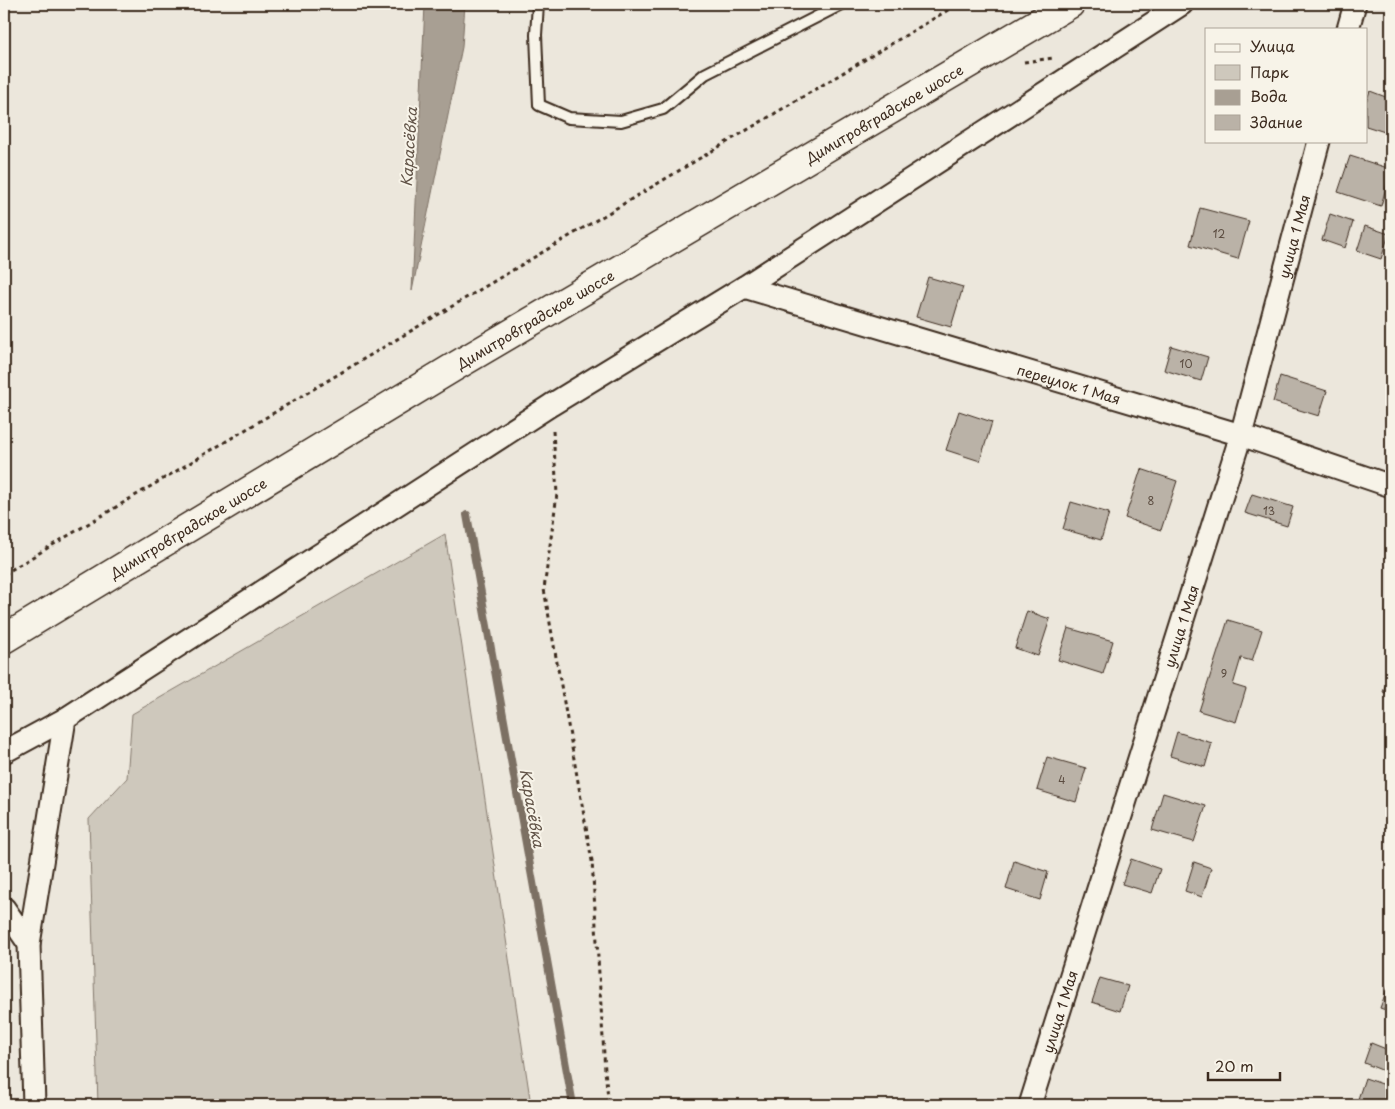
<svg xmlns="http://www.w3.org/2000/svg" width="1395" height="1109" font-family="'Playpen Sans',sans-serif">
<rect width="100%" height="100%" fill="#ece7dc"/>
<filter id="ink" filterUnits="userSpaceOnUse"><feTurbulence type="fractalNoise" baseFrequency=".02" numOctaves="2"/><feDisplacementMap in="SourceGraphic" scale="10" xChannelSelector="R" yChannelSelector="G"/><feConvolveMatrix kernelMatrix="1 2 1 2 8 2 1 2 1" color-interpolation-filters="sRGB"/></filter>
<g filter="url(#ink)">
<path fill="#cec8bc" stroke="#84796d" d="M445 534 531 1105H98L89 819 127 778 132 714Z"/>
<path fill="#a89f93" stroke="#7c7064" d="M425 4H465L462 47 412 291Z"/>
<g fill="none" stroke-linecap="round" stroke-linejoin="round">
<path stroke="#7c7064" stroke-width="8" d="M467 515 573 1105"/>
</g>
<path fill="#bab2a7" stroke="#3b2a1e" d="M1391 53V66L1388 65Z
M1370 91 1391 99V134L1366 126V102Z
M1350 156 1391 169 1381 206 1338 192Z
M1200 208 1249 221 1238 259 1190 245Z
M1330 214 1353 222 1345 248 1322 240Z
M1365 226 1389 234 1381 259 1357 251Z
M928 277 963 287 951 327 916 317Z
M1171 346 1208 357 1201 381 1164 370Z
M1280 376 1327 391 1319 416 1273 402Z
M959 411 992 422 980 461 946 450Z
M1141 469 1177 481 1161 530 1125 518Z
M1252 494 1293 507 1287 526 1245 513Z
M1071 502 1109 513 1101 540 1063 529Z
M1027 611 1050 619 1038 656 1015 648Z
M1228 620 1262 630 1252 661 1241 658 1233 685 1246 689 1236 722 1199 711Z
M1068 628 1113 641 1103 674 1058 660Z
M1390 673H1391V695L1383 692Z
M1177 732 1212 743 1205 767 1170 756Z
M1047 757 1086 768 1076 802 1037 790Z
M1163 793 1206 806 1194 842 1152 830Z
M1131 859 1160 869 1152 893 1122 884Z
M1014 861 1048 872 1040 900 1006 889Z
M1194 862 1211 868 1202 897 1185 891Z
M1100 978 1128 986 1120 1011 1092 1002Z
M1389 984 1391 985V1012L1380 1008Z
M1371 1043 1391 1051 1389 1073 1364 1063Z
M1365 1078 1391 1087V1105H1356Z"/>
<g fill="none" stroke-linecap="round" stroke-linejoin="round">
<defs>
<path id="service" d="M538 4 536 35 539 105 569 118 621 121 663 109 705 74 842 4"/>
<g id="minor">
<path d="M1348 29 1355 4"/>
<path id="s1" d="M744 287 1241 435 1391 486"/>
<path d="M4 752 65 719 551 405 744 287 1182 4"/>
<path d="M4 908 29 944"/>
<path d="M34 1105 29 944 65 719"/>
<path id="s2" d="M1030 1105 1241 435 1319 141"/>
</g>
<g id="primary">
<path id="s3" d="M4 639 454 367 1070 4"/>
</g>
</defs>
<use href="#service" stroke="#3b2a1e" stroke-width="14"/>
<use href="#minor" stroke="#3b2a1e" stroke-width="25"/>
<use href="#primary" stroke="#3b2a1e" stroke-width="31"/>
<path stroke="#3b2a1e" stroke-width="3" stroke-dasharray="4 4" stroke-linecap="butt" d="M1024 62 1053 58
M553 431 557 494 544 589 592 861 605 1071 609 1105
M4 574 958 4"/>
<use href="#service" stroke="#f7f3e8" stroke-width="10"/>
<use href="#minor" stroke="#f7f3e8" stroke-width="21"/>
<use href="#primary" stroke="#f7f3e8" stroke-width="28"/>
</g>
</g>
<g text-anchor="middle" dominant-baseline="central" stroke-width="4" stroke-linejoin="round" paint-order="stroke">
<g font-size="11" fill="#5b4c40">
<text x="1219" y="233">12</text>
<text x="1186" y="363">10</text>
<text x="1151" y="500">8</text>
<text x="1269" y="510">13</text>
<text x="1224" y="673">9</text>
<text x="1062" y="779">4</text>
</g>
<g font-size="14" fill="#3b2a1e" stroke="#f7f3e8">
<text stroke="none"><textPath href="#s3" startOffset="1025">Димитровградское шоссе</textPath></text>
<text stroke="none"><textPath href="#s2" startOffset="908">улица 1 Мая</textPath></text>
<text stroke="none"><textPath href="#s3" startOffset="620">Димитровградское шоссе</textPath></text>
<text stroke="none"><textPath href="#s1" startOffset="339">переулок 1 Мая</textPath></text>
<text stroke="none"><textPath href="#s3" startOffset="215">Димитровградское шоссе</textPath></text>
<text stroke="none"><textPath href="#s2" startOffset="502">улица 1 Мая</textPath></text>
<text stroke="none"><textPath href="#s2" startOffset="98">улица 1 Мая</textPath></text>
</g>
<g font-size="15" font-style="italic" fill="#615347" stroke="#f7f3e8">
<text transform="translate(408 147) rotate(-86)">Карасёвка</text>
<text transform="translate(533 808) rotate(80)">Карасёвка</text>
</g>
</g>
<rect width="1395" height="1109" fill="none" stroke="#f7f3e8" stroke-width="20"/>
<rect x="10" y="10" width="1375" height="1089" fill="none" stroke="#3b2a1e" stroke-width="2" filter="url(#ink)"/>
<rect x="1205" y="28" width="162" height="115" fill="#f7f3e8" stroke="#aca397"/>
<rect x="1215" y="44" width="25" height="8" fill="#f7f3e8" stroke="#aca397"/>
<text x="1250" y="52" font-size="15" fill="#3b2a1e">Улица</text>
<rect x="1215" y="65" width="25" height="15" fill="#cec8bc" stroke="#aca397"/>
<text x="1250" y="78" font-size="15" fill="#3b2a1e">Парк</text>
<rect x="1215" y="90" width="25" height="15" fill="#a89f93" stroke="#aca397"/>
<text x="1250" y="102" font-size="15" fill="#3b2a1e">Вода</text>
<rect x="1215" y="115" width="25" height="15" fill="#bab2a7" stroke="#aca397"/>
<text x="1250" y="128" font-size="15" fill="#3b2a1e">Здание</text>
<path d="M1208 1072v8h72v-8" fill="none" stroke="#3b2a1e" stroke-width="2.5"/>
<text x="1215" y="1072" font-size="15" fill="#3b2a1e" stroke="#f7f3e8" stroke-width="4" paint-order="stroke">20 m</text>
</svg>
